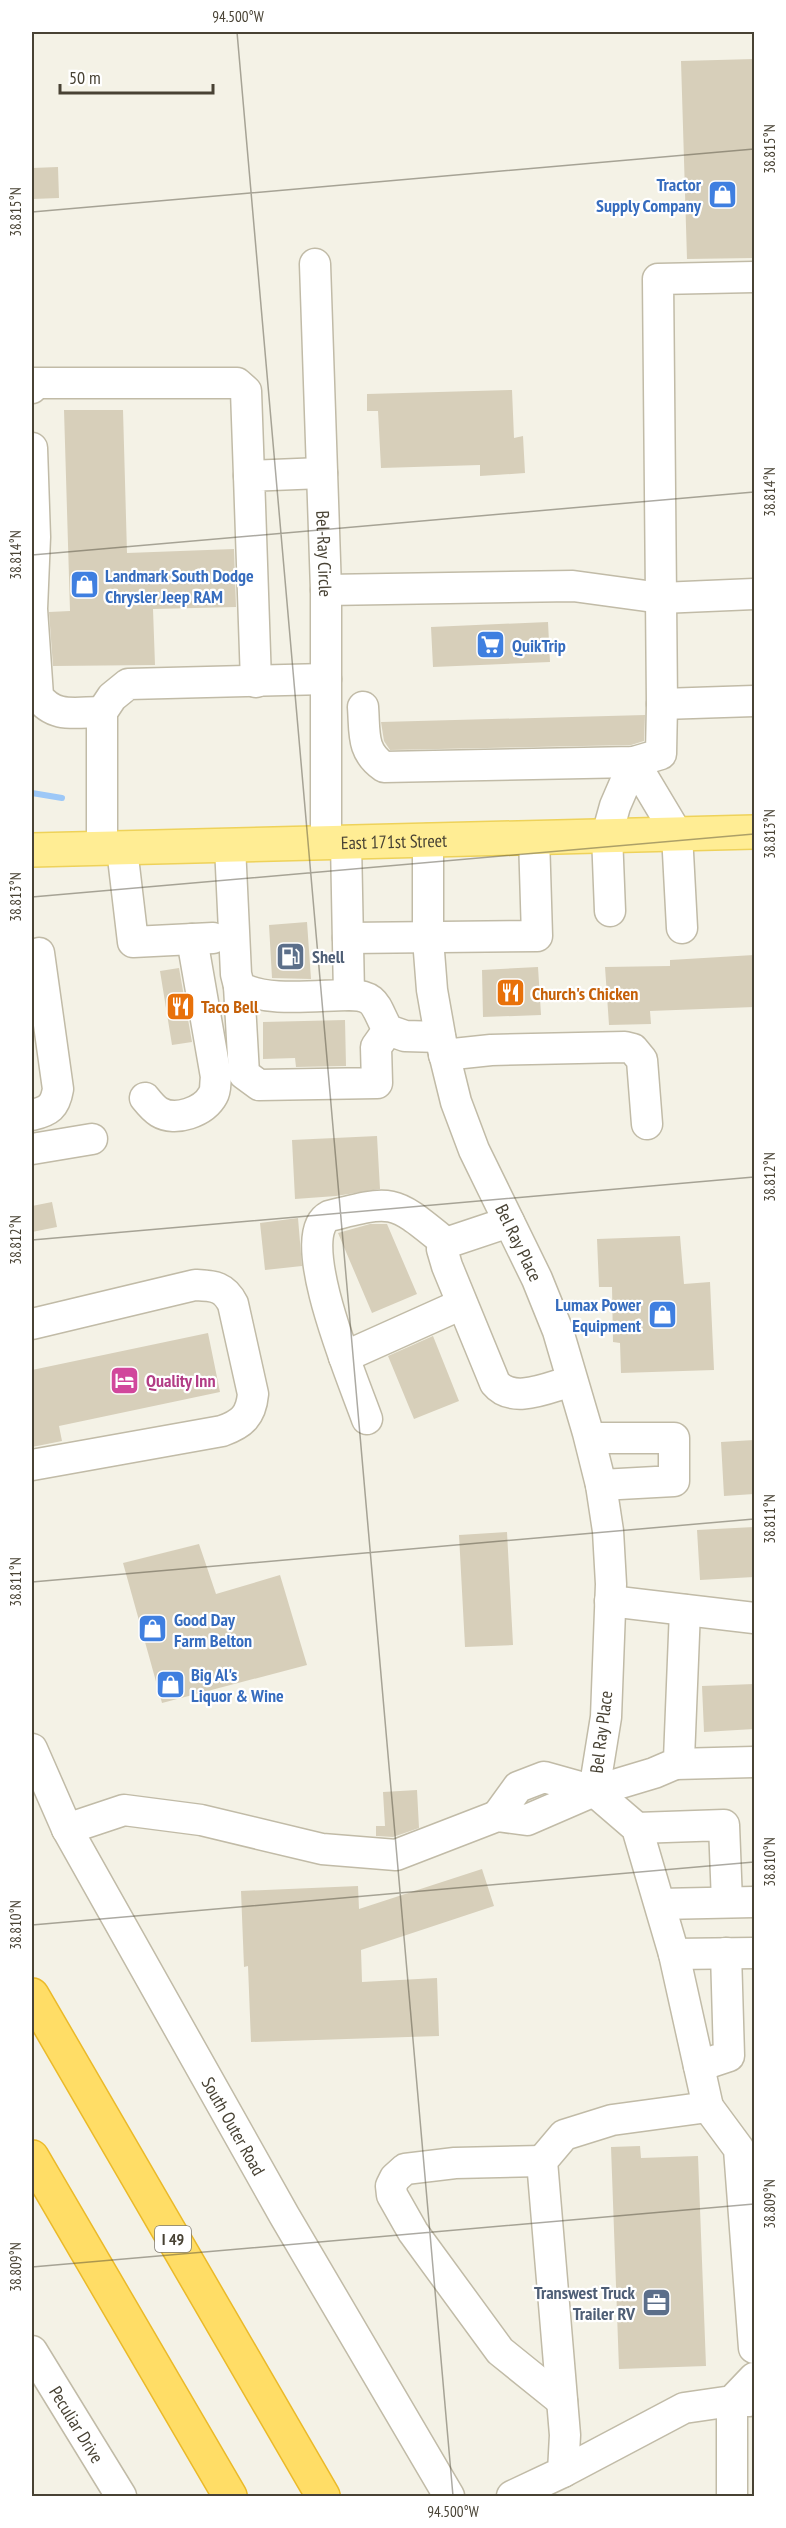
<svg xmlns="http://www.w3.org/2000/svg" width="786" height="2528" font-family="'PT Sans Narrow',sans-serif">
<rect width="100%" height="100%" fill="#f4f2e6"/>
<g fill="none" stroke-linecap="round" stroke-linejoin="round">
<path stroke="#9dc8f7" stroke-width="6" d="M32 793 62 798"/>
</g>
<path fill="#d7cfba" d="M754 59V258L687 259 681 61Z
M58 167 59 198 32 199V168Z
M512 390 514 438 523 436 525 473 480 476V465L381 468 378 411H367V394Z
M64 410H123L127 553 234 549 236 607 153 609 155 665 53 666 49 612 70 611Z
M548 622 550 662 433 667 431 627Z
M645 715 644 741 631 745 390 750 384 741 381 722Z
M307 922 311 979 272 978 269 925Z
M754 955V1007L650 1011 651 1024 609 1025 605 967 670 966V960Z
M538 967 541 1015 483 1017 482 970Z
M179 968 192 1042 172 1045 160 971Z
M345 1020 346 1066 296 1067 295 1058 263 1059V1022Z
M377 1136 380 1189 336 1196 295 1199 292 1140Z
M52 1202 57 1227 32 1232V1206Z
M298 1218 302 1266 265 1270 260 1223Z
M370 1224H387L417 1294 372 1313 338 1233Z
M680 1236 684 1284 710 1282 714 1370 621 1373 620 1343 613 1342 612 1287H599L597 1239Z
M208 1333 220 1392 59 1426 62 1441 32 1447V1370Z
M433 1336 459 1401 414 1419 388 1356Z
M754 1440V1494L724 1496 721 1442Z
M754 1527V1577L700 1580 697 1530Z
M507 1532 513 1645 465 1647 459 1535Z
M199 1544 216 1594 280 1575 307 1665 162 1703 123 1563Z
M754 1684V1729L704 1732 702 1686Z
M417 1790 419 1828 393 1837 376 1836V1826H385L383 1792Z
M482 1869 494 1906 361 1950 362 1982 437 1978 439 2036 251 2042 248 1966 244 1967 241 1891 358 1886 359 1909Z
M640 2146 641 2158 698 2156 706 2366 619 2369 611 2147Z"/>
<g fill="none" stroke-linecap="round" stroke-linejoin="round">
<defs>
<g id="minor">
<path id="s1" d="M315 264 326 590V843"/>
<path d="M754 277 658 279 662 704 754 701"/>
<path d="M32 388 34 383H237L246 391 249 476"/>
<path d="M32 448 35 537 32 609 38 696C54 719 76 712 102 712"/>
<path d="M326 590 573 586 661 598 754 594"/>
<path d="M256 682 249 476 322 473"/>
<path d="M363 707C365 733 361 751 384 767L634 762 661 754 662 704"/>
<path id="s2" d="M428 839V939L432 990 441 1041 456 1102 474 1150 537 1279 558 1331 588 1433 601 1485 608 1531 611 1584 606 1717 594 1791"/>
<path d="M230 846 236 974 239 986C263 1003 319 995 349 995L346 842"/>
<path d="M102 849V712L112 697 128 684 326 679"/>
<path d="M122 849 133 942 213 938"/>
<path d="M610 911 607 835 615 806 634 762 677 834 682 928"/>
<path d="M348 938 537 936 534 837"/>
<path d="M239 986 244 1074 259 1085 377 1083 376 1047 388 1030"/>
<path d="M349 995C378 995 375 1008 388 1030L405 1036 440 1037"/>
<path d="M444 1055 491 1050 625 1047 633 1049 642 1060 647 1124"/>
<path d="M145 1098C149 1103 154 1109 159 1112 175 1122 204 1112 213 1095 216 1090 215 1082 216 1077L192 939"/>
<path d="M32 1115C49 1111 55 1107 58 1089L39 953"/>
<path d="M32 1149 92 1139"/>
<path d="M509 1222 446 1243 442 1249 447 1266 495 1383C513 1405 549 1387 572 1381"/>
<path d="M32 1324 195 1285C214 1286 224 1286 233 1304L253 1394C251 1416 242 1424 222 1431L32 1465"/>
<path d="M344 1357 462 1304"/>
<path d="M367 1419C356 1387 291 1236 329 1216 395 1199 393 1200 446 1243"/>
<path d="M590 1438H674V1481L601 1485"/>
<path d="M610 1601 754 1618"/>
<path id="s3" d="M32 1749 67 1829 284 2215 449 2496"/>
<path d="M675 1764 754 1762"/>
<path d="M497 1816 518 1787 544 1777 594 1791 637 1828 674 1954 708 2107 612 2120 564 2135 542 2161 565 2435 563 2472 512 2496"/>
<path d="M637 1828 724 1825 727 1902"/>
<path d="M67 1829 124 1810 201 1820 322 1849 396 1855 497 1816 527 1820 594 1791 654 1773 675 1764 679 1759 685 1610"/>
<path d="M660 1904 754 1902"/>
<path d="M674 1954 754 1953"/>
<path d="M699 2066 729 2056 726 1953"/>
<path d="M708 2107 739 2149 754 2348"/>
<path d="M542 2161 455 2163 405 2169 395 2178 391 2186 392 2195 413 2232 500 2351 562 2401"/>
<path id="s4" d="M32 2351 121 2496"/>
<path d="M563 2472 684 2408 732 2401 754 2378"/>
<path d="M732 2496V2401H750"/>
</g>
<g id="major">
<path id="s5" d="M32 850 754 832"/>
</g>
<path id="highway" d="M32 1995 323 2496
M32 2157 230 2496"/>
</defs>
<use href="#minor" stroke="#c1bba7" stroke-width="33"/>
<use href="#major" stroke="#eed25a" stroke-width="36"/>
<use href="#highway" stroke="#ebba29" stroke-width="36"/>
<use href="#minor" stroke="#fff" stroke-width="30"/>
<use href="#major" stroke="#ffed94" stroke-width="33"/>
<use href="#highway" stroke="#fd6" stroke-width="33"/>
</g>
<path fill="none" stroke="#484234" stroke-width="1.5" stroke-opacity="0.45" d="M237 32 453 2496M32 212 754 149M32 555 754 492M32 897 754 834M32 1240 754 1177M32 1582 754 1519M32 1925 754 1862M32 2267 754 2204"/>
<defs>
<symbol id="shop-square" viewBox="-11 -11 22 22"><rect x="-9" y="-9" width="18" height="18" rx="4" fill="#3f7fe0" stroke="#fff"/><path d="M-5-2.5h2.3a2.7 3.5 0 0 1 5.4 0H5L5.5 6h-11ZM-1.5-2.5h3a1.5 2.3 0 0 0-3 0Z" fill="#fff"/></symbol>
<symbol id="supermarket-square" viewBox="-11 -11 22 22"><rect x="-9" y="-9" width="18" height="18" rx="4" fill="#3f7fe0" stroke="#fff"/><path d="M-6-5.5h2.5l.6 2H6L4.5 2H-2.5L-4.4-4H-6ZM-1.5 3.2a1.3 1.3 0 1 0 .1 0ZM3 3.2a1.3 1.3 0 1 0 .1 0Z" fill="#fff"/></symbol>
<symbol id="fuel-square" viewBox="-11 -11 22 22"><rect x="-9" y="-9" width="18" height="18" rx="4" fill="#5c6f8a" stroke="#fff"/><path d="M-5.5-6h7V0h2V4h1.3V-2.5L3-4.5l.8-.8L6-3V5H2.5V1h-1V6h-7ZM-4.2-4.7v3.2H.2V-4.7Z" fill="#fff"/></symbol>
<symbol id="restaurant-square" viewBox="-11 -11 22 22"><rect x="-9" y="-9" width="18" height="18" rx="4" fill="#e8710a" stroke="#fff"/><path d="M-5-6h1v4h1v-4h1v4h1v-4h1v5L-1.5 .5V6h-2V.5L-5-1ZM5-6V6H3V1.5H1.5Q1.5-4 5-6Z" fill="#fff"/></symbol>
<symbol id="hotel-square" viewBox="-11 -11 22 22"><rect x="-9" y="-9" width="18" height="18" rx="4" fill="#d1479c" stroke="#fff"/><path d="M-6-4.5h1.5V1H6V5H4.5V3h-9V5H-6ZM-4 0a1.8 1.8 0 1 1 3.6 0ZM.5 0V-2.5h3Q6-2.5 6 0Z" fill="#fff"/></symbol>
<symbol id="office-square" viewBox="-11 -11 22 22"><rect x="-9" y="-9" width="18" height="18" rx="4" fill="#5c6f8a" stroke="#fff"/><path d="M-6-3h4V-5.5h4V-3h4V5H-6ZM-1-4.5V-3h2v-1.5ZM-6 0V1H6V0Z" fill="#fff"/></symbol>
</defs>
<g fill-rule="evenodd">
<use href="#shop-square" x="706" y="178" width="33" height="33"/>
<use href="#shop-square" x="68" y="568" width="33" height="33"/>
<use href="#supermarket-square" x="474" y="628" width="33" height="33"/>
<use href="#fuel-square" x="274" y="940" width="33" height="33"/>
<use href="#restaurant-square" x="494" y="976" width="33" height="33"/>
<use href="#restaurant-square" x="164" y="990" width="33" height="33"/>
<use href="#shop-square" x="646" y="1298" width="33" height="33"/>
<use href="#hotel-square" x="108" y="1364" width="33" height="33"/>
<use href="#shop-square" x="136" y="1612" width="33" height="33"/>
<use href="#shop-square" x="154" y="1668" width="33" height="33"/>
<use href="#office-square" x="640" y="2286" width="33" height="33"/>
</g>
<g text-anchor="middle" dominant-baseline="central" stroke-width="4.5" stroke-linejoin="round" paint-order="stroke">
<rect fill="#fff" stroke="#7f7b71" stroke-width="1.5" x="155" y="2226" width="36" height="26" rx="4.5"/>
<g font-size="16" font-weight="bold" fill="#484234">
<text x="173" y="2239">I 49</text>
</g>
<g font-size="18" font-weight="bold" fill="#366cbe" stroke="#fff" text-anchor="start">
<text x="701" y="184" text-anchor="end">Tractor<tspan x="701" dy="21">Supply Company</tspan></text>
<text x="105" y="575">Landmark South Dodge<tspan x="105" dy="21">Chrysler Jeep RAM</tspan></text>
<text x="512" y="645">QuikTrip</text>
<text x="641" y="1304" text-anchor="end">Lumax Power<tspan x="641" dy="21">Equipment</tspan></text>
<text x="174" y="1619">Good Day<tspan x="174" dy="21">Farm Belton</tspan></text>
<text x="191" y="1674">Big Al's<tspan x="191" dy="21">Liquor &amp; Wine</tspan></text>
</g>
<g font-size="18" fill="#484234" stroke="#fff">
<text stroke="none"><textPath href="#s1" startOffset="290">Bel-Ray Circle</textPath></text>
<text stroke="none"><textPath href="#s5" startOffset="362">East 171st Street</textPath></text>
<text stroke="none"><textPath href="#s2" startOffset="420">Bel Ray Place</textPath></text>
<text transform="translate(601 1732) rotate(-83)">Bel Ray Place</text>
<text stroke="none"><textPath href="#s3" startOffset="428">South Outer Road</textPath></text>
<text stroke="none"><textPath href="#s4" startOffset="86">Peculiar Drive</textPath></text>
</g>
<g font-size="18" font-weight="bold" fill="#4e5e75" stroke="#fff" text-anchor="start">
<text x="312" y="956">Shell</text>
<text x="635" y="2292" text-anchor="end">Transwest Truck<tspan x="635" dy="21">Trailer RV</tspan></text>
</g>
<g font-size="18" font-weight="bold" fill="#c56008" stroke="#fff" text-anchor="start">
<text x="532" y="993">Church's Chicken</text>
<text x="201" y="1006">Taco Bell</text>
</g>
<g font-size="18" font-weight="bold" fill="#b23c85" stroke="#fff" text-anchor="start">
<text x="146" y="1380">Quality Inn</text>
</g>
</g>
<rect width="786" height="2528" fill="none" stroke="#ffffff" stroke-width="66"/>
<path d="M60 84v9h153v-9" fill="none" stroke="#484234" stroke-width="3"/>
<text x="69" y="84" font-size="18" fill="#484234" stroke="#ffffff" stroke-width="4.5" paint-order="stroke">50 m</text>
<rect x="33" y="33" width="720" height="2462" fill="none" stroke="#484234" stroke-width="2"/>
<g font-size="15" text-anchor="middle" fill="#484234">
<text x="238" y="22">94.500°W</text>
<text transform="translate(770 149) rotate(-90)" y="5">38.815°N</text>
<text transform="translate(16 212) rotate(-90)" y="5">38.815°N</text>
<text transform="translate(770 492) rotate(-90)" y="5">38.814°N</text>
<text transform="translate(16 555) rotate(-90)" y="5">38.814°N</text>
<text transform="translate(770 834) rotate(-90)" y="5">38.813°N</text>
<text transform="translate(16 897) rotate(-90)" y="5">38.813°N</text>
<text transform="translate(770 1177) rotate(-90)" y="5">38.812°N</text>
<text transform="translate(16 1240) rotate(-90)" y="5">38.812°N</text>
<text transform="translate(770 1519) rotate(-90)" y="5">38.811°N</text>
<text transform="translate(16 1582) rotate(-90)" y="5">38.811°N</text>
<text transform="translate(770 1862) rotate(-90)" y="5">38.810°N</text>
<text transform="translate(16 1925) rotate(-90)" y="5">38.810°N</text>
<text transform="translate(770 2204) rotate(-90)" y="5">38.809°N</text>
<text transform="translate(16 2267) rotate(-90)" y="5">38.809°N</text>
<text x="453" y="2517">94.500°W</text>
</g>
</svg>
